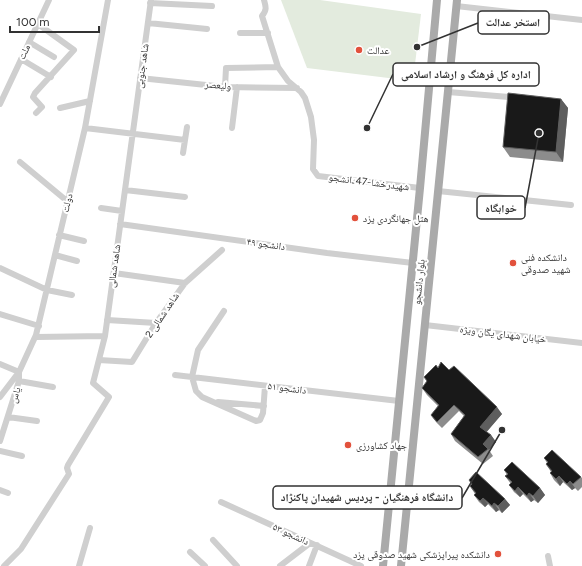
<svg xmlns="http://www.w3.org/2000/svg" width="582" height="566" font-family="Figtree,'Noto Naskh Arabic',sans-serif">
<rect width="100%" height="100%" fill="#fff"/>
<path fill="#e3ebde" d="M281 0H320L421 14 413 81 307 68Z"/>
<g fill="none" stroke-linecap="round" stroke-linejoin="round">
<path stroke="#cfcfcf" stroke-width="6" d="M264 0C266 7 267 10 262 16L278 67 288 81 301 92 305 98 311 117 314 140 313 169 318 176 420 188
M150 3 212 6
M456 6 582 20
M148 23 207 29
M240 33H268
M29 42 54 57
M21 59 51 77
M140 78 225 87 297 88
M225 87 226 68 278 67
M448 92 509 97
M0 104 49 0
M60 108 90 101
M36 113 42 107 33 97 35 93 74 50 38 24
M85 128 185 140
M232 128 237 87
M183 153 187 127
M20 162 67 201
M125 190 185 197
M438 191 571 205
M101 208 122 211
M120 224 327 253 413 263
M59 235 84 241
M55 255 77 261
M0 268 47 290 72 295
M114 273 185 283
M224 311 198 350 192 377 196 391 202 397 256 421 260 420 263 413 265 386
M0 314 39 326
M107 320 156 323
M425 325 582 343
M36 337 105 336
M99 360 132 362 156 323 185 283 222 250
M0 364 19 372V381L0 441
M175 375 399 401
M19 381 53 387
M0 397 19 372 36 335 85 128 108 0
M218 402 264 406
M8 417 37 421
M0 451 22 456
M0 490 8 493
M221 502 361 566
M213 540 237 566
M190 552 205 566
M548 556 550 566
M4 566 21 549 69 474 67 468 68 465 109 397 93 383 105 336 151 0
M79 566 90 528
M280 566 310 543
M309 566 317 545"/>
<path stroke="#aaa" stroke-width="8" d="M383 566 420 188 437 0
M401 566 457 0"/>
</g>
<path fill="#8c8c8c" d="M561 99 568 108 563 162 510 157 503 147Z
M438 368 449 370 502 414 486 432 491 435 496 442 489 450 493 456 483 464 455 441 451 434 464 416 459 411 442 428 436 422 431 415 438 406 427 395 422 388Z
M544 458 581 477 582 478V487L578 491 575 488 572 490 563 482 560 486 554 480 550 473 551 472 546 464 547 463Z
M504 470 540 488 545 495 538 503 534 500 531 502 523 494 520 497 514 492 509 485 511 484 505 476 507 475Z
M469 480 505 499 510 505 502 513 499 510 496 512 488 504 485 507 479 502 474 495 475 494 470 486 472 485Z"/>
<path fill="#5e5e5e" d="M561 99 568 108 563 162 556 152Z
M497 407 502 414 485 434 480 427Z
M491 435 496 442 489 450 483 444Z
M559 476 563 482 560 486 556 479Z
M570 481 575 488 572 490 567 484Z
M518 487 523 494 520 497 515 491Z
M540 488 545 495 538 503 533 496Z
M529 493 534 500 531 502 527 496Z
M483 498 488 504 485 507 480 501Z
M505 499 510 505 502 513 498 506Z
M494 503 499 510 496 512 492 506Z"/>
<path fill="#191919" stroke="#5e5e5e" d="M508 93 561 99 556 152 503 147Z
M441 362 449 370 454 366 497 407 480 427 491 435 483 444 488 449 478 457 451 434 465 415 454 405 437 422 431 415 439 405 422 388 427 381 424 377 436 365 438 368Z
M552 450 581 477 573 484 570 481 567 484 559 476 556 479 550 473 552 471 546 464 548 462 544 458Z
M512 462 540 488 533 496 529 493 527 496 518 487 515 491 509 485 512 482 505 476 508 474 504 470Z
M476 472 505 499 498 506 494 503 492 506 483 498 480 501 474 495 476 493 470 486 472 484 469 480Z"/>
<g fill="#e2513c" stroke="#fff" stroke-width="1.5">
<circle cx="359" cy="50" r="4"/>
<circle cx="355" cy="218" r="4"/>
<circle cx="513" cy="263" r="4"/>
<circle cx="348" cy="445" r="4"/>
<circle cx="498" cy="554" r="4"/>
</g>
<g text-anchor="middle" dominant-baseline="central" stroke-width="4" stroke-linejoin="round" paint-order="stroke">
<g font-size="10" fill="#323232" stroke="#fff" text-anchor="start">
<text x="367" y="50">عدالت</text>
<text x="363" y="218">هتل جهانگردی یزد</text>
<text x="521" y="257">دانشکده فنی<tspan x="521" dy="12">شهید صدوقی</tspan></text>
<text x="356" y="445">جهاد کشاورزی</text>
<text x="490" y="554" text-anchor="end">دانشکده پیراپزشکی شهید صدوقی یزد</text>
</g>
<g font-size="10" fill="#323232" stroke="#fff">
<text transform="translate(24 52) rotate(-65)">ملت</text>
<text transform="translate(142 66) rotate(-82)">شاهد جنوبی</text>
<text transform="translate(218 85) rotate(5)">ولیعصر</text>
<text transform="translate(369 182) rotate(7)">شهیدرخشا-47دانشجو</text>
<text transform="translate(67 203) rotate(-77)">دولت</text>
<text transform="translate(266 244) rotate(8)">دانشجو ۴۹</text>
<text transform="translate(114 266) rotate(-82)">شاهد شمالی</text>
<text transform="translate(419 282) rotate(-84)">بلوار دانشجو</text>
<text transform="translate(162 315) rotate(-56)">شاهد شمالی 2</text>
<text transform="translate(503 334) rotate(7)">خیابان شهدای یگان ویژه</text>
<text transform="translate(287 388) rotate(7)">دانشجو ۵۱</text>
<text transform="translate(15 395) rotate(-73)">یاس</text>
<text transform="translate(291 534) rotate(25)">دانشجو ۵۳</text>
</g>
</g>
<path fill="none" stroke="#323232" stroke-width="1.5" d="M417 47L478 23M367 128L393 74M539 133L525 208M502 430L462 498"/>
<g fill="#323232" stroke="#fff" stroke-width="1.5">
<circle cx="417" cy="47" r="4"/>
<circle cx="367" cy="128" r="4"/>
<circle cx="539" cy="133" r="4"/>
<circle cx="502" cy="430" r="4"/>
</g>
<g fill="#fff" stroke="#323232" stroke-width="1.5">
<rect x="478" y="11" width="71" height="23" rx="4"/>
<rect x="393" y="63" width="146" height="23" rx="4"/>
<rect x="477" y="196" width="48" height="23" rx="4"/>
<rect x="273" y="486" width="189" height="23" rx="4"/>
</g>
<g font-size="11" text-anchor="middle" font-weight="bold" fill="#323232">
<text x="513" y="26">استخر عدالت</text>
<text x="466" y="78">اداره کل فرهنگ و ارشاد اسلامی</text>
<text x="501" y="212">خوابگاه</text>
<text x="367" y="501">دانشگاه فرهنگیان - پردیس شهیدان پاکنژاد</text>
</g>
<path d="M10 26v6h89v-6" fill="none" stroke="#323232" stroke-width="2"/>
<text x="16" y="26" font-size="12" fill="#323232" stroke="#ffffff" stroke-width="3" paint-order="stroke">100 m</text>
</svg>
